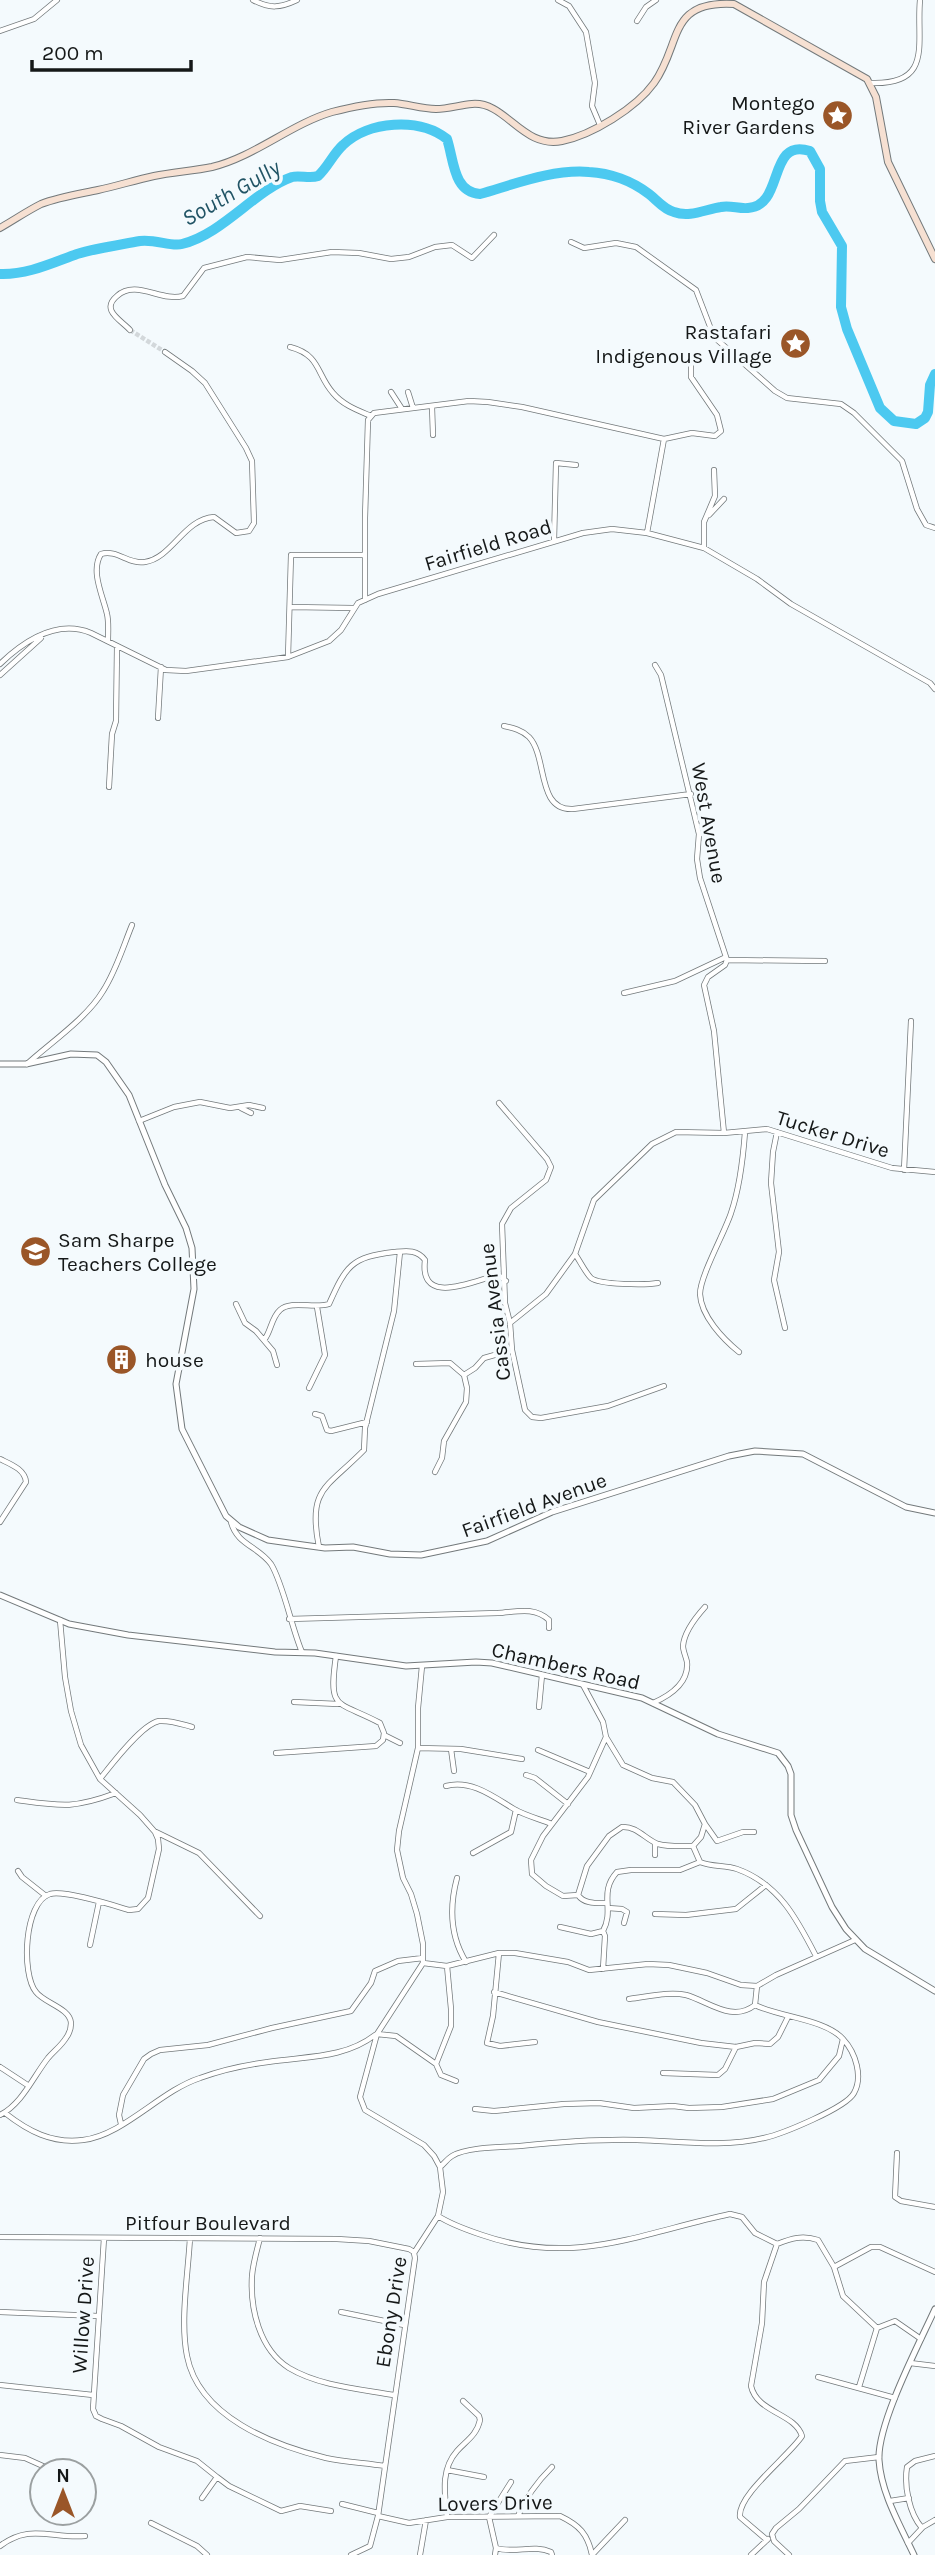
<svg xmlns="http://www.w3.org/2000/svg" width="935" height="2555" font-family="Karla,sans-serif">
<rect width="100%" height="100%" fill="#f4fafd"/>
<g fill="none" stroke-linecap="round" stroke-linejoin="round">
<path stroke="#4cc9f0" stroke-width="10" d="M0 274C27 275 52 263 77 254 97 248 119 245 140 241 156 239 171 247 182 244 223 234 255 190 292 177 300 175 310 179 318 176 328 167 333 154 343 145 368 121 419 117 447 139 454 160 453 192 480 194 515 184 553 169 589 172 610 173 632 181 649 194 657 200 663 209 674 212 690 218 706 209 721 207 730 205 739 209 748 208 785 206 767 137 810 151L820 169V201L822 212 842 246 841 307 847 329 880 408 894 421 916 424 925 418 928 412 930 385 935 374"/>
<path stroke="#d3d8db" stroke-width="4.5" stroke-dasharray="4.5 2" stroke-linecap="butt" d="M130 330 165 352"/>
<defs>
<path id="minor" d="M253 0C270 9 280 8 297 0
M558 0 569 6 586 32 595 83 592 106 600 125
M637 21 646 7 656 0
M0 31 34 19 57 0
M871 83C934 85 916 43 920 0
M571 242 584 248 616 243 636 247 696 290 714 337 775 391 787 398 841 404 854 413 902 461 917 509 926 525 935 528
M130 330C121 320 100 310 117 296 136 279 161 302 183 296L204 268 247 257 280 260 332 252 359 253 391 259 409 257 435 247 452 245 472 258 494 235
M290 347C321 355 316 374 333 393 343 405 357 410 371 416
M391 392 402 409
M408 392 413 408
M432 407 433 435
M664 439 692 433 715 436 721 431 717 415 691 377V360
M709 515 724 499
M554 541 556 463 576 465
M704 548V522L715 496 714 470
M365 600V518L368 420 374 413 469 401 488 402 522 407 664 439 647 533
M291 607 353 608
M108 641C108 632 109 622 107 614 103 596 90 571 101 554 117 549 129 565 145 562 172 558 184 519 214 517L236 533 249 531 254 523 252 461 246 448 205 383 192 371 165 352
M288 657 291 555H364
M0 664C25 640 57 619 91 633L166 670 186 671 288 657 329 641 341 630 358 603 378 594 583 533 612 529 647 533 704 548 757 579 791 604 930 683 935 689
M655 665 661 675 699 834 697 859 700 878 727 960 725 965 708 977 704 985 714 1031 724 1133
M0 675 41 638
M158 718 161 667
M504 726C513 728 522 730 529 737 548 757 536 811 573 809L691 794
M109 787 112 734 116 721 117 646
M727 960 825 961
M624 993 675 981 726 957
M27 1064C50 1043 87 1018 103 991 116 971 123 947 132 925
M499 1103 547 1159 551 1167 546 1180 511 1208 502 1224 505 1303 510 1323 512 1350 525 1410 532 1417 541 1418 608 1406 664 1386
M241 1108 251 1113
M139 1121 174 1107 200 1102 230 1108 249 1105 263 1108
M777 1132 773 1152 771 1183 779 1252 774 1280 785 1328
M904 1170 911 1021
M575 1254C580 1261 585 1272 591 1278 600 1285 646 1285 658 1283
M236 1304 245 1323 256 1331 273 1351 277 1365
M510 1323 546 1294 575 1254 594 1200 652 1144 676 1132 724 1133 767 1129 892 1168 935 1172
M264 1340C271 1332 271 1318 280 1310 291 1300 315 1309 329 1304 346 1266 351 1257 394 1252 406 1251 417 1249 425 1260 419 1308 475 1280 498 1275L506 1281
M739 1352C723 1339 701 1316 700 1294 700 1276 725 1232 731 1213 740 1187 743 1159 745 1132
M416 1364 450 1363 464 1375 467 1388 466 1402 444 1441 442 1458 435 1472
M464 1375 475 1368 484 1358 512 1350
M309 1388 325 1355 317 1307
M315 1414 322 1416 327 1430 331 1431 367 1422
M0 1459C10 1464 25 1469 26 1482L0 1522
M231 1522C237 1545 258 1546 271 1564 283 1583 292 1629 302 1652
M319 1547C307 1488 327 1488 364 1450L365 1428 394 1311 400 1252
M289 1619 498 1613C516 1612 534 1606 549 1620V1628
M583 1685 603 1722 606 1737 623 1765 652 1778 673 1782 695 1805 705 1824 701 1837 693 1846C682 1846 669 1847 658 1844 645 1839 637 1826 622 1827L609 1836 587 1866 578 1895 563 1896 546 1886 532 1874 531 1860 543 1836 588 1777 606 1737
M294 1702 338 1704
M653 1703C669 1696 689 1683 687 1662 686 1657 683 1651 683 1646 684 1632 696 1617 705 1607
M539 1707 542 1675
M384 1735 400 1743
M418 1748 461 1749 522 1759
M451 1749 454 1771
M538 1750 590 1772
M276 1753 376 1746 383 1740 384 1733 380 1723C337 1700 328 1712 336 1656
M526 1775 535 1778 568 1804
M100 1779C111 1765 142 1724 159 1721 171 1720 181 1724 192 1727
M446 1786C471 1779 494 1797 514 1809 526 1816 540 1819 552 1824
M17 1800C61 1806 73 1809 116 1793
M705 1824 717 1841 743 1832H754
M156 1832 199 1853 260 1916
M693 1846 700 1862C712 1867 725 1865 737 1869 779 1884 797 1919 816 1956
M473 1853 511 1832 516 1810
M655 1855V1843
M18 1871 22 1877 46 1896
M457 1878C449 1908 450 1936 466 1962
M578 1895C584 1904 596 1903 606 1903
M608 1908 622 1909 627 1912 624 1923
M655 1914 686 1915 736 1909 766 1885
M560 1927 591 1934 603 1931C615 1909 598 1893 617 1872L631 1870H680L700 1862
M603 1931 605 1936 603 1969
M90 1945 99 1902
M499 1953 493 2016 487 2043 500 2046 535 2042
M423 1963 447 1966 499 1953H515L568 1962 589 1970 648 1964 669 1965 707 1973 741 1985 757 1986 776 1975 855 1940
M447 1966 451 2009V2026L436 2064 441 2075 456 2081
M494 1992 598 2022 701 2043 736 2047 755 2043 770 2044 778 2037 788 2017
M629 1999C647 1997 669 1991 686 1995 708 2001 732 2023 755 2005
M755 2005 757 1986
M377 2034 396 2036 436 2064
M0 2067 29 2086
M663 2073 718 2075 725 2069 736 2047
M475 2109 494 2111 564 2104 599 2103 634 2108 673 2106 689 2108 722 2107 773 2099 819 2080 839 2056 843 2039
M5 2113C28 2131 52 2144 83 2140 124 2135 160 2091 200 2078 222 2070 245 2065 268 2062 305 2056 344 2059 375 2035
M0 2115C22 2104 33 2077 48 2058 54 2051 61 2046 66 2038 69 2034 71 2029 71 2023 70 2008 44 2003 36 1992 21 1974 24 1902 50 1894 65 1890 112 1905 129 1910L138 1909 148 1898 159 1849 158 1839 155 1832 140 1815 100 1779 81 1745 71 1711 65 1677 60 1620
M121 2124 119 2115 123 2095 144 2059 151 2054 160 2050 208 2045 272 2028 351 2011 371 1983 375 1971 398 1961 423 1958
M897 2153 895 2197 901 2201 935 2207
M440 2167C444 2164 447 2159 452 2156 466 2147 502 2147 520 2146 559 2142 597 2139 637 2140 678 2141 724 2148 764 2138 782 2134 846 2108 854 2093 863 2077 856 2053 843 2039 825 2019 779 2017 755 2005
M438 2216C452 2225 467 2230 482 2235 574 2267 641 2233 730 2214L742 2217 755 2233 777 2244
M0 2237 337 2239 369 2241 409 2249 414 2252
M104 2238 93 2409 96 2416 102 2419 121 2426 159 2447 197 2461 217 2477 202 2498
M190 2238C188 2274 180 2321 187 2356 199 2417 273 2445 326 2458 345 2462 366 2463 385 2466
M260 2238C257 2250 253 2263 252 2276 250 2308 259 2349 289 2368 319 2386 360 2389 394 2395
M0 2312 98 2316
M341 2312 404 2325
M877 2328 895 2321 921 2339
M910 2363 935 2366
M818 2377 895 2398
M0 2385 93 2395
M859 2387 877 2328 843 2296 834 2267 871 2247H880L935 2272
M0 2455 25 2458 54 2471
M447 2470 484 2477
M217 2477 229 2486 281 2511 300 2506 331 2511
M890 2501 909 2498
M342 2504 378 2513
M378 2516 409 2523 447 2517 560 2516C579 2525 588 2534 592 2555
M518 2516C526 2496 537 2482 552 2467
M447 2517C445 2495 440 2470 457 2451 466 2441 477 2435 480 2420L479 2416 463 2401
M151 2523 197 2546 207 2555
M922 2528C909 2513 904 2486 907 2467L915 2461 935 2456
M767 2540 740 2517C737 2495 789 2456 802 2436 795 2413 757 2413 751 2386L762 2323 764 2282 777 2244C792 2238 803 2235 818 2240L834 2267
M908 2543 923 2527 935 2520
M0 2546C30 2523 52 2539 85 2536
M496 2548C515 2554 533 2544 551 2552L552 2555
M351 2555 370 2546 378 2516 415 2258 414 2253 438 2216 443 2192 440 2167 434 2156 424 2145 365 2110 360 2097 377 2034 423 1963V1944L417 1914 411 1894 403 1878 397 1850 399 1831 418 1748V1708L422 1666
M420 2555 426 2520
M495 2555 496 2548 489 2517 511 2482
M592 2555 625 2520
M751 2555 768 2539
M789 2555 774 2541 772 2534 776 2528 799 2509 845 2461 879 2457"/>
<path id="tertiary" d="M0 1064H26L71 1054 97 1055 106 1062 129 1095 165 1185 186 1228 192 1248 194 1289 176 1384 182 1429 226 1516 239 1527 268 1540 303 1545 325 1548 353 1547 390 1554 421 1555 487 1541 552 1512 729 1456 755 1451 803 1454 906 1507 935 1513
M0 1595 69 1624 128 1635 275 1652 315 1653 406 1666 476 1662 492 1663 642 1698 718 1734 778 1753 788 1766 791 1774V1815L796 1830 832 1907 846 1929 865 1949 935 1991
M914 2555C900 2525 881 2493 879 2460 877 2424 919 2344 935 2309"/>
<path id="secondary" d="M0 228C14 220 27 211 41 204 59 197 79 194 98 190 117 186 135 180 154 176 173 172 193 171 212 167 254 157 291 124 332 112 351 107 374 102 394 103 408 104 422 109 436 109 448 109 460 105 472 104 506 101 522 149 562 141 592 135 636 108 654 83 682 44 667 0 734 4L867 79 876 97 888 162 935 259"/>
</defs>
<use href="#minor" stroke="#73797b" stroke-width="6"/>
<use href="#tertiary" stroke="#73797b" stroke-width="7"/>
<use href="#secondary" stroke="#73797b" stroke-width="8"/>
<use href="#minor" stroke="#fff" stroke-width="4.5"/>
<use href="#tertiary" stroke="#fff" stroke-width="5"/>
<use href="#secondary" stroke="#f6e0d2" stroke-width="6"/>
</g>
<defs>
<symbol id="sight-disc" viewBox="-11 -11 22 22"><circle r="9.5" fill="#9a5628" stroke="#f4fafd"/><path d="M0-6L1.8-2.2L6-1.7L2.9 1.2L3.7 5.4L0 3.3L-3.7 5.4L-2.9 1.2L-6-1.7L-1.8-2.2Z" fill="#fff"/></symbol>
<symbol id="university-disc" viewBox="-11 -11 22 22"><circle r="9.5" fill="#9a5628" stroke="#f4fafd"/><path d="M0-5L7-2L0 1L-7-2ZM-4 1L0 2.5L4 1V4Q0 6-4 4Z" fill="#fff"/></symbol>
<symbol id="building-disc" viewBox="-11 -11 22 22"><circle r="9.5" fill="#9a5628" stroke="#f4fafd"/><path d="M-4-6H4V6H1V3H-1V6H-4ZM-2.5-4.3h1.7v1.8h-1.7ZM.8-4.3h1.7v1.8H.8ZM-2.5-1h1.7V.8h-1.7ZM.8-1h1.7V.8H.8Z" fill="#fff"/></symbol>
</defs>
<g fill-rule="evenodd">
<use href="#sight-disc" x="820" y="98" width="35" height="35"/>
<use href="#sight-disc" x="778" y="326" width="35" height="35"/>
<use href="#university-disc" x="18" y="1234" width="35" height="35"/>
<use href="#building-disc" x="104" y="1342" width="35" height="35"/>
</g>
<g text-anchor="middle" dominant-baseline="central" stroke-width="7" stroke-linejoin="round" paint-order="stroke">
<g font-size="21" fill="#151818" stroke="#f4fafd" text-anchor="end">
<text x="815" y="103">Montego<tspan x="815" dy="24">River Gardens</tspan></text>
<text x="772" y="332">Rastafari<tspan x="772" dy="24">Indigenous Village</tspan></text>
<text x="58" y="1240" text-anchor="start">Sam Sharpe<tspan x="58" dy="24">Teachers College</tspan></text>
<text x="145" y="1360" text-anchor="start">house</text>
</g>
<g font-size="21" fill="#151818" stroke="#f4fafd">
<text transform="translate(488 545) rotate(-17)">Fairfield Road</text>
<text transform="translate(709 823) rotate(80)">West Avenue</text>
<text transform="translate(833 1134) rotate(17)">Tucker Drive</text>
<text transform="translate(495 1312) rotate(-97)">Cassia Avenue</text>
<text transform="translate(534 1505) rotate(-20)">Fairfield Avenue</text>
<text transform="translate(566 1666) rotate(13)">Chambers Road</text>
<text x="208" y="2223">Pitfour Boulevard</text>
<text transform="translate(391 2312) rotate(-81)">Ebony Drive</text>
<text transform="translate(83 2315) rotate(-86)">Willow Drive</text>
<text transform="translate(495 2503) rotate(-1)">Lovers Drive</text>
</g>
<g font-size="23" font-style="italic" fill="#215465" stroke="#f4fafd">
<text transform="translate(231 193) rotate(-30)">South Gully</text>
</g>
</g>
<g transform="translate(63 2492)"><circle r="33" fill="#f4fafd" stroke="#9ba0a1" stroke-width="2"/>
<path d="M0-5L12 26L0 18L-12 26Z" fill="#9a5628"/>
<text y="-10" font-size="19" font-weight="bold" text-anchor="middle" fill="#151818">N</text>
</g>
<path d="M32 60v10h159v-10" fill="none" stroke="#151818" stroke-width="3.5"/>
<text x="42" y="60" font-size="21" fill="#151818" stroke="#f4fafd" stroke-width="5" paint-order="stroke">200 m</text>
</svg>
